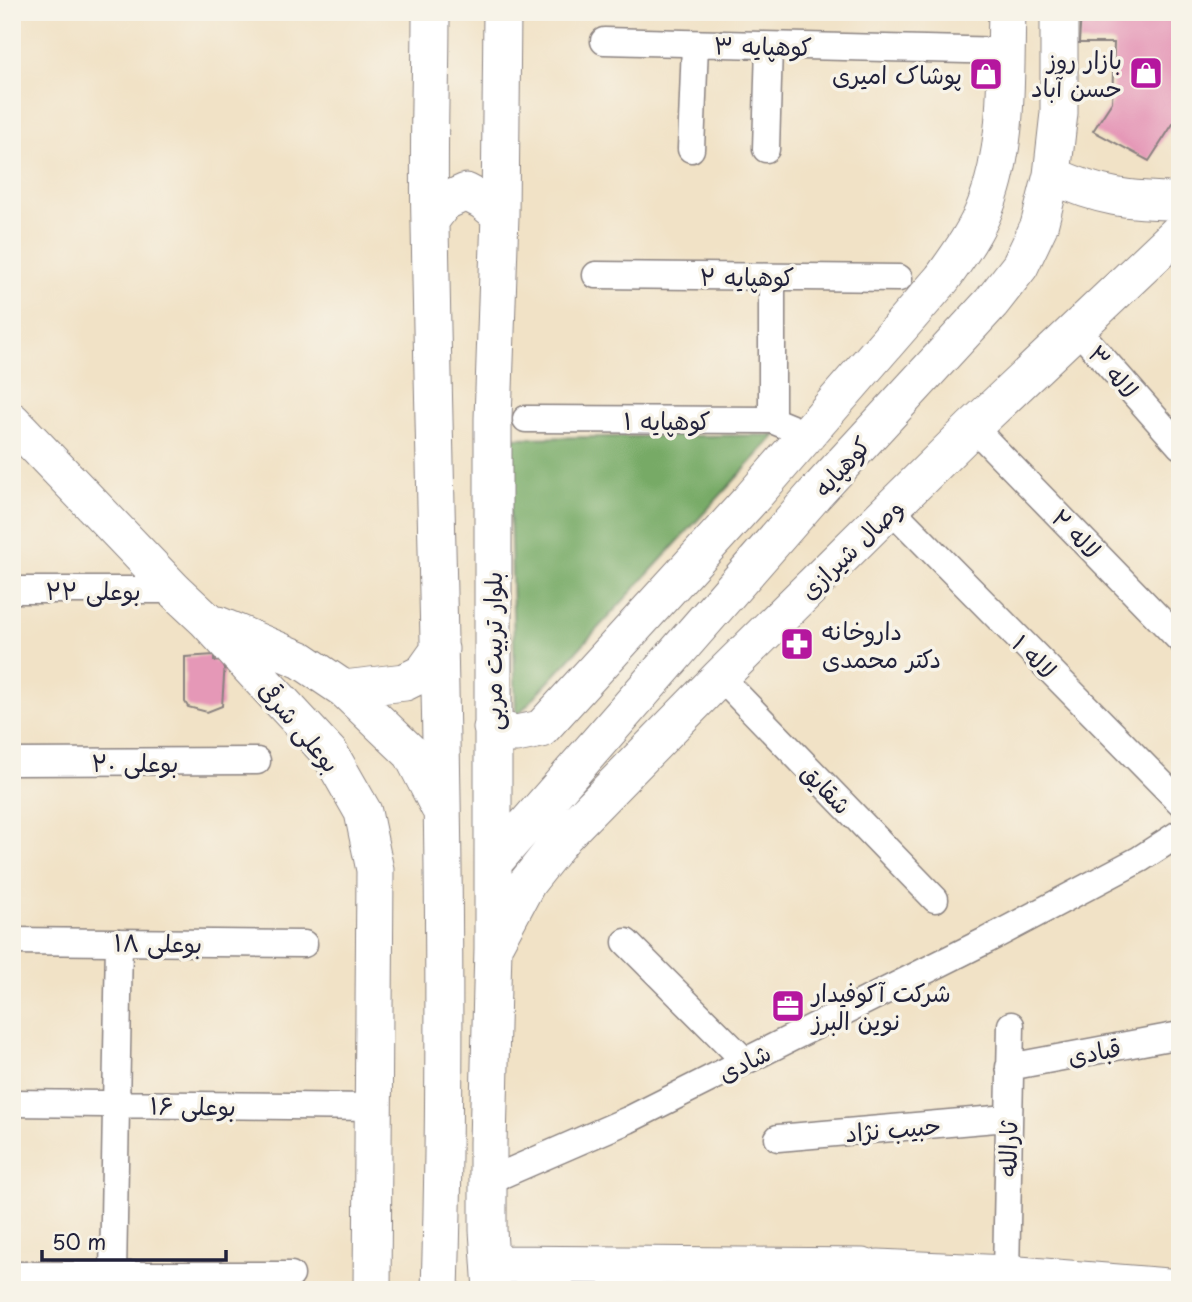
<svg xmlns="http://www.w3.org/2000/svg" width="1192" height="1302" font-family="'Playpen Sans','Playpen Sans Arabic',sans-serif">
<rect width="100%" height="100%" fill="#f7f3e8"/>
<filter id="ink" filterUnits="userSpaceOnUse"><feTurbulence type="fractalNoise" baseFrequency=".0143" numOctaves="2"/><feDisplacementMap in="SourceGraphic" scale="14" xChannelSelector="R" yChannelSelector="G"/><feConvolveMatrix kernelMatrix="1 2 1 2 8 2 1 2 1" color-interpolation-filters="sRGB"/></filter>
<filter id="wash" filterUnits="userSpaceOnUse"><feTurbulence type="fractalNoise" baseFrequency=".00686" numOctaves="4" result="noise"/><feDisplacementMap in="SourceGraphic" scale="28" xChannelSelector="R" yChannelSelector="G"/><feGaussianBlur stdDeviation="1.57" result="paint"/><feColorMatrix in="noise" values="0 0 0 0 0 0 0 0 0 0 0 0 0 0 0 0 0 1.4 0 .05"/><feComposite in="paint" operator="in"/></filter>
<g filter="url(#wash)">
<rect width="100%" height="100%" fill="#f1e2c6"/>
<path fill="#7a6" stroke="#4c6650" stroke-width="2" d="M776 435 516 717 508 438Z"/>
<g id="blocks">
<path fill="#e598b7" d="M1081 12H1180V113L1149 161 1093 131 1112 102 1114 43H1079Z
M214 655V661L225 662 222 706 207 712 188 707 185 702V657Z"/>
</g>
</g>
<g filter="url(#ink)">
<use href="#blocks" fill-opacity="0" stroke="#8a8280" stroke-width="2"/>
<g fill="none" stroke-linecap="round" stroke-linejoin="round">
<defs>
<path id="street" d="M604 41 1006 51
M691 149 695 44
M766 149 769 46
M596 275 899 278
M772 277V420
M1077 329 1180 446
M526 419 772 420 806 434
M973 427 1180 640
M891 509 1180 802
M12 590H174
M720 677 935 899
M12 762 257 761
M12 941 304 944
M626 942 745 1061
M1009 1067 1180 1035
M12 1103 374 1107
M778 1138 1007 1118
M488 1181 628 1120 987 940 1140 859 1180 833
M1006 1274 1011 1025
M12 1275H291
M113 1275 119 942
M552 1290 553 1264"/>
<path id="secondary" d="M431 12C431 83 428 154 430 224 436 579 451 934 440 1290
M1052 175C1098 197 1129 201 1180 201
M430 221 444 202 466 192 483 201 500 215
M12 421 174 590 206 620 330 754 363 812 375 870 372 1290
M218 625 301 660 344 689 412 754 439 807
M344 689 405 682 423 673 440 649
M492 728 516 734 541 729 751 499 942 279C959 255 976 232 986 205 1009 145 1005 75 1007 12
M493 863 815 494 991 303 1020 266 1039 226 1052 175 1059 113V12
M496 941 527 883 565 835 720 677 973 427 1180 231
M491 1264 863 1267 911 1290
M878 1268 1006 1274 1180 1288
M492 1290 488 1230V1143L493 948V419L500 215 502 12"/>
</defs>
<use href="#street" stroke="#8a8280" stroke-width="29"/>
<use href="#secondary" stroke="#8a8280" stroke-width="39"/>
<use href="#street" stroke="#fff" stroke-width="26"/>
<use href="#secondary" stroke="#fff" stroke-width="37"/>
</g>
</g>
<defs>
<symbol id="shop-square" viewBox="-11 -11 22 22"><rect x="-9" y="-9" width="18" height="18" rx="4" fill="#b5179e" stroke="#f7f3e8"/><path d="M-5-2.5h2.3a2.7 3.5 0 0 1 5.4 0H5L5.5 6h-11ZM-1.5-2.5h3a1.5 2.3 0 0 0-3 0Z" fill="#fff"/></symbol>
<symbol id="pharmacy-square" viewBox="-11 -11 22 22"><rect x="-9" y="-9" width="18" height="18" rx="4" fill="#b5179e" stroke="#f7f3e8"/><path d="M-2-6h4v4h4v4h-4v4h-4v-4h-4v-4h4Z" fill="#fff"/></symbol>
<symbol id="office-square" viewBox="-11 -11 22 22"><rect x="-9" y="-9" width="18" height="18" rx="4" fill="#b5179e" stroke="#f7f3e8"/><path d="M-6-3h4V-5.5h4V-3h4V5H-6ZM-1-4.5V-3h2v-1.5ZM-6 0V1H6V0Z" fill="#fff"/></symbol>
</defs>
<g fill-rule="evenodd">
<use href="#shop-square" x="1127" y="54" width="38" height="38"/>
<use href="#shop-square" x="967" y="55" width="38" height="38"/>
<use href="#pharmacy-square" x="778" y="625" width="38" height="38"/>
<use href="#office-square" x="769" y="987" width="38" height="38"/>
</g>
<g text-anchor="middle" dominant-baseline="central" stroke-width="7" stroke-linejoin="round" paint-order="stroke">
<g font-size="24" fill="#22223b" stroke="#f7f3e8">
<text transform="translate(763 45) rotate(1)">کوهپایه ۳</text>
<text x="747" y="276">کوهپایه ۲</text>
<text transform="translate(1114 371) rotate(49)">لاله ۳</text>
<text x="667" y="420">کوهپایه ۱</text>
<text transform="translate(841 466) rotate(-48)">کوهپایه</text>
<text transform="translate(1077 533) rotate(46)">لاله ۲</text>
<text transform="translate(851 548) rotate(-44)">وصال شیرازی</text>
<text x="93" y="590">بوعلی ۲۲</text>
<text transform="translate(492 651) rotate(-90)">بلوار تربیت مربی</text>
<text transform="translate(1035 656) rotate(45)">لاله ۱</text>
<text transform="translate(300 726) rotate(50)">بوعلی شرقی</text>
<text x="135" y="762">بوعلی ۲۰</text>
<text transform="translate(827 788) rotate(46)">شقایق</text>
<text transform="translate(158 942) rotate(1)">بوعلی ۱۸</text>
<text transform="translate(1094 1051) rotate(-11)">قبادی</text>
<text transform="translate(744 1062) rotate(-27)">شادی</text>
<text transform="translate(193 1105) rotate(1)">بوعلی ۱۶</text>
<text transform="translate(893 1128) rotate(-5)">حبیب نژاد</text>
<text transform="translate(1007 1149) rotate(-89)">ثارالله</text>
</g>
<g font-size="24" fill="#22223b" stroke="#f7f3e8" text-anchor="end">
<text x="1122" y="59">بازار روز<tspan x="1122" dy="28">حسن آباد</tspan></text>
<text x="962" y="74">پوشاک امیری</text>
<text x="822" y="630" text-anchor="start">داروخانه<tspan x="822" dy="28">دکتر محمدی</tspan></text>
<text x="812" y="992" text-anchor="start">شرکت آکوفیدار<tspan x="812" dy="28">نوین البرز</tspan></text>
</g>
</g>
<rect width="1192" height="1302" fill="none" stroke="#f7f3e8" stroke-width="42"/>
<path d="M42 1250v10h184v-10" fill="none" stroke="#22223b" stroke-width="3.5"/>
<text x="52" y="1250" font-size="21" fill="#22223b" stroke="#f7f3e8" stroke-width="5" paint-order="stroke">50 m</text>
</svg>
